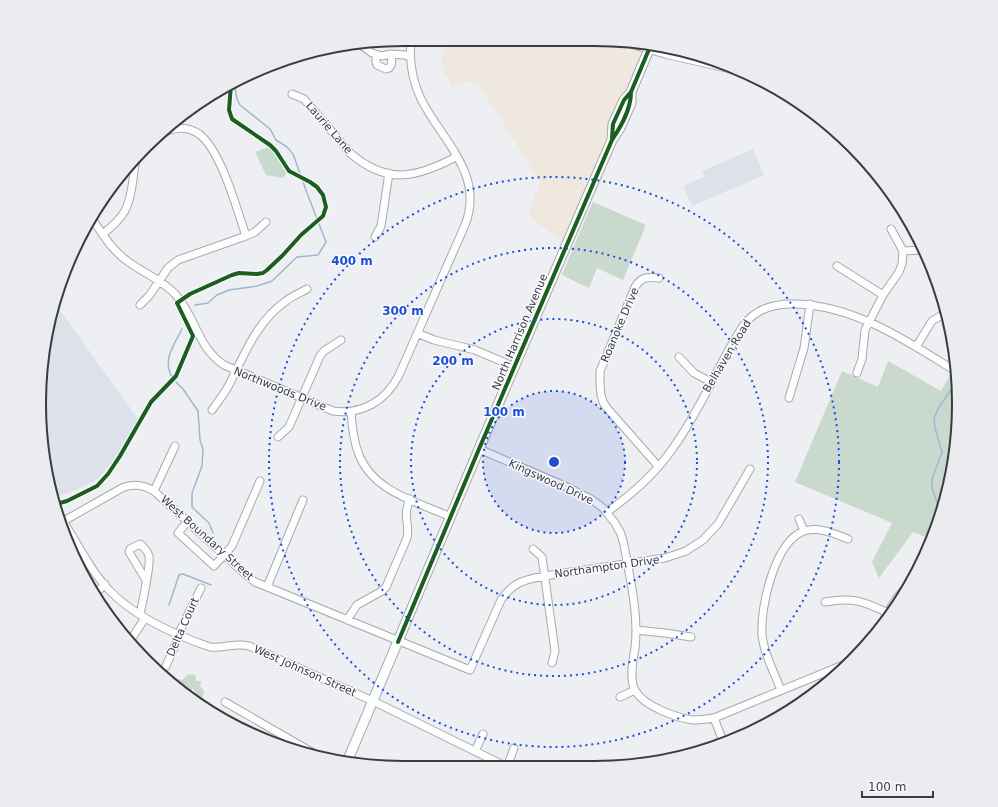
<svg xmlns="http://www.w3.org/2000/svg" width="998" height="807" font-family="'DejaVu Sans',sans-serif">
<rect width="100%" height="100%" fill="#edeff3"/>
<path fill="#eee8df" d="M448 39 619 40 650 47 566 245 528 215 540 182 479 85 468 82 452 86 440 65Z"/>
<path fill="#dde1ea" d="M753 149 764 175 692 206 683 186 704 177 702 171Z
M54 302 138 419 113 462 98 479 78 489 54 498 46 475 40 380 51 309Z"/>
<path fill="#c9d9cd" d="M269 147 278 158 286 173 284 178 266 175 255 152Z
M593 202 646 225 623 280 597 268 589 288 562 275 584 222Z
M888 361 941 391 951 373 958 377 957 423 953 424C958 442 956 453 949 471L951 473 940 520 931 539 913 532 879 578 872 562 892 523 795 482 842 371 878 387Z
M188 674 195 675 196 681H201L200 685 204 692 202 699 200 700 193 688 188 696 181 693 167 678 171 677 182 680Z"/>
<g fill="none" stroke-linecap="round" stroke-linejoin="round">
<path stroke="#a0b7d1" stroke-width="1.5" d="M195 305 208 303 217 295 229 290 257 286 272 281 297 257 318 255 326 242 307 193 293 154 287 147 276 140 270 129 240 105 237 99 234 82
M172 377C162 360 174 345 182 329
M176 382 183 389 198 411 200 440 203 449 202 466 192 493V507L209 523 213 533
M941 513 932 488V479L942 452 935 428 934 418 939 407 958 380
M169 605 179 575 183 574 211 585"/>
<defs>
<path id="minor" d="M361 45 372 53 382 56 391 54 405 55 410 57
M376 55V62L377 65 386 69C393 68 392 60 391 54
M292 94 304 99 350 153C387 185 416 178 456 157
M145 147C152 141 160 133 170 130 180 127 190 128 199 134 221 150 237 210 246 236
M91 217C101 232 111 249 126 260 141 272 163 280 176 295 196 317 197 347 224 365L333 411C362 415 386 401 399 375L465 225C485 174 442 141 421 99 412 80 409 59 411 39
M103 234C125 216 129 209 133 180 134 172 134 163 138 156
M375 237 381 226 389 173
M903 251 924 250
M837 266 883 295
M140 305 149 296 168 268 178 260 246 236 255 232 266 222
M417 333 434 340 475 350 515 367
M916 347 932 321 947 312
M679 357 694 373 711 382
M857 373 862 359 865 330 883 295 899 272 902 264 903 251 891 229
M789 398 804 348 810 304
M212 410C218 402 224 394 229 385 244 355 257 321 286 301 292 296 300 293 307 289
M351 412C352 425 353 439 358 452 371 491 417 502 451 517
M278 437 289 427 320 356 324 351 341 340
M479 449 567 487 591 499 603 508 615 523 621 534 624 545C630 578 639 615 635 648 633 659 629 680 635 690 643 706 677 718 693 720 700 720 707 719 714 718L848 663
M658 466 607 408 603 402 601 395 600 384V371L603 364 635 287C642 276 648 277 659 278
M154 491 175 446
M607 512C631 495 656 473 673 448 700 411 718 365 743 326 756 308 775 303 796 304 856 306 907 341 957 372
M799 519 804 531
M63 521C78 544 90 570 109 590 135 617 175 635 210 647 223 649 236 642 249 646L373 701 507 767
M62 522 122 488C134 483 144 485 154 491L244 573 255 582 470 670 501 600C513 582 524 580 544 576L665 558 686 551 703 540 718 524 750 469
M187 522 178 533 214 566 232 546 260 481
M533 549 542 557 555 651 552 663
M267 587 303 500
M95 594 105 584
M825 602C853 597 863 601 888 613
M140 615C142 603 151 566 149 556 148 552 143 546 140 544L130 549 129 552 146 580
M347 620 357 605 382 591 386 587 407 538C410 522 402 517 410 499
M885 621C889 605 903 591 913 579
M636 630 665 633 691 637
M130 641 145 618
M166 666 180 634V631L201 588
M781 690C774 672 764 654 762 635 760 607 775 541 804 531 819 526 835 534 848 539
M620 697 635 690
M225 702 322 758
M714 718 721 736 725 742
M475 751 483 734
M487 767 490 759
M507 767 514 748"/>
<path id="major" d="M625 41 665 53 739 70
M612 139 613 124 624 100 631 92 650 47
M347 762 479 449 581 211 612 140 620 128 631 103V92"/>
</defs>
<use href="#minor" stroke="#a8a9ac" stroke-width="9"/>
<use href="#major" stroke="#a8a9ac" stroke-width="11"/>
<use href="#minor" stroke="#fcfdfd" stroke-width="7"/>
<use href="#major" stroke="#fcfdfd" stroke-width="9"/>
<defs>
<path id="cycleway" d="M612 138 613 124 624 100 631 92 650 47
M56 504 67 501 97 486 108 474 120 456 151 402 176 376 193 336 177 303 190 294 232 275 239 273 257 274 263 273 267 270 282 256 301 235 323 216 326 207 323 195 317 187 310 182 289 171 276 151 270 145 232 119 229 110 231 84
M398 642 479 449 612 140C622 125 631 109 631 92"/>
</defs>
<use href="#cycleway" stroke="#fafbfe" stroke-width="6"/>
<use href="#cycleway" stroke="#1b5e20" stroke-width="4"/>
</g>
<circle cx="554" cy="462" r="71" fill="#1d4ed8" fill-opacity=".12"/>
<g fill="none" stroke="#1d4ed8" stroke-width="2" stroke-dasharray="2 4">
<circle cx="554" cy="462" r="71"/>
<circle cx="554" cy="462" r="143"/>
<circle cx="554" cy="462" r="214"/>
<circle cx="554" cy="462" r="285"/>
</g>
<g text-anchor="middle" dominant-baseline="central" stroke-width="3" stroke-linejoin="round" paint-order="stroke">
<g font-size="11" fill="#3b3c3f" stroke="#fafbfe">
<text transform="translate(329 128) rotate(49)">Laurie Lane</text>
<text transform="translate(620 325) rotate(-67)">Roanoke Drive</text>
<text transform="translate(520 332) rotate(-67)">North Harrison Avenue</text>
<text transform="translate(727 356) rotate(-59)">Belhaven Road</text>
<text transform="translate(280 389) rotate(22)">Northwoods Drive</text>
<text transform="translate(551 482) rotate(25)">Kingswood Drive</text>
<text transform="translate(207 538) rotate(42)">West Boundary Street</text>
<text transform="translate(607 567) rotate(-8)">Northampton Drive</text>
<text transform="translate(183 627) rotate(-66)">Delta Court</text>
<text transform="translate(305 671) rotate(24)">West Johnson Street</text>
</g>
</g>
<path d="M0 0H998V807H0ZM403 46H595A357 357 0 0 1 952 403V404A357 357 0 0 1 595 761H403A357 357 0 0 1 46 404V403A357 357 0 0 1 403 46Z" fill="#ebecef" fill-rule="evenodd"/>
<path fill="none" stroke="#3b3c3f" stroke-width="2" d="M403 46H595A357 357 0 0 1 952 403V404A357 357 0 0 1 595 761H403A357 357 0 0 1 46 404V403A357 357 0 0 1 403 46Z"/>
<circle cx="554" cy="462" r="6" fill="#1d4ed8" stroke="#fafbfe" stroke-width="2"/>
<g font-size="12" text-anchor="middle" font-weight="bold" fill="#1d4ed8" stroke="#fafbfe" stroke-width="3" stroke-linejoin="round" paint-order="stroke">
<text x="352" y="265">400 m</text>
<text x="403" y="315">300 m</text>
<text x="453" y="365">200 m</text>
<text x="504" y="416">100 m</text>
</g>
<path d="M862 791v6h71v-6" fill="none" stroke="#3b3c3f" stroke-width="2"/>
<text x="868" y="791" font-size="12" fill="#3b3c3f" stroke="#fafbfe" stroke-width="3" paint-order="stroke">100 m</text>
</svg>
